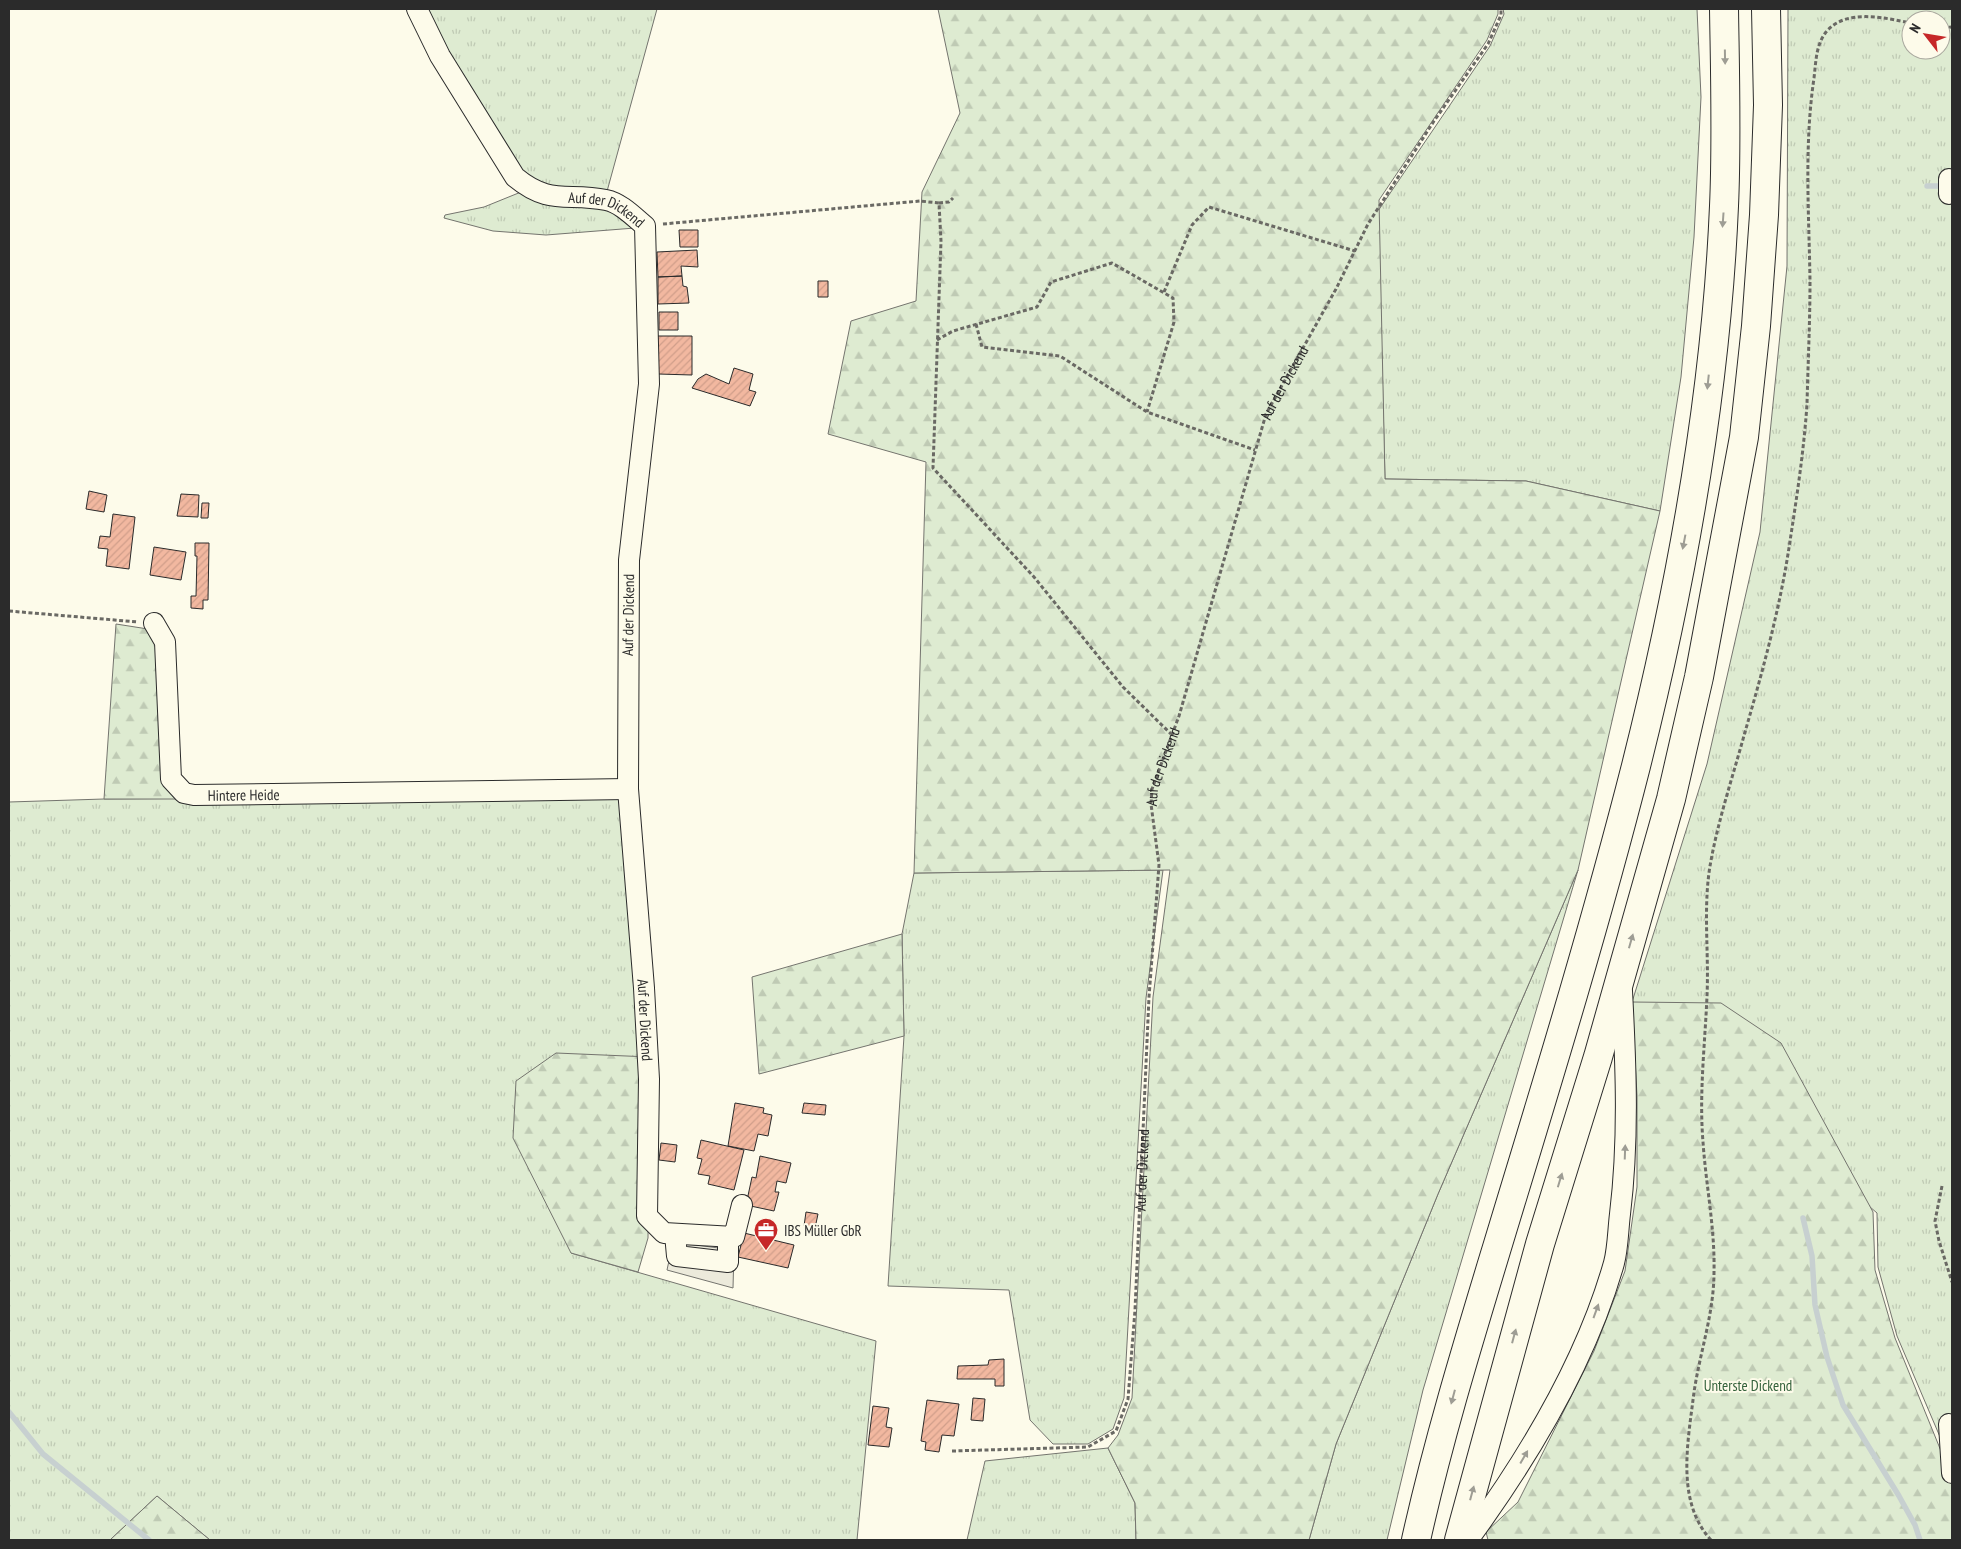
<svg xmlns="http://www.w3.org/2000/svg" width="1961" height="1549" font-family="'PT Sans Narrow',sans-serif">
<defs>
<pattern id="grass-tufts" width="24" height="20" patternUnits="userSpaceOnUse" patternTransform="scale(1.25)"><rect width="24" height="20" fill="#deebd1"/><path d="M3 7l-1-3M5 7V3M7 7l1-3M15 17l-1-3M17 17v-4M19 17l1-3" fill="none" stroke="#bfcab4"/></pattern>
<pattern id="forest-firs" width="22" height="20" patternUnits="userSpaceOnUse" patternTransform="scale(1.25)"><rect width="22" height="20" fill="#deebd1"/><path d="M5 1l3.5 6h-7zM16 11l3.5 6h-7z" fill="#bfcab4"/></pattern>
<pattern id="building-hatch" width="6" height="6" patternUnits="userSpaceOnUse" patternTransform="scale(1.25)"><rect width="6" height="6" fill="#f2b8a0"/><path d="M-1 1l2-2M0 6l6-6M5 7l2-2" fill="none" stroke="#d09e8a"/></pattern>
</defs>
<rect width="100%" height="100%" fill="#fdfbea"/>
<path fill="url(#grass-tufts)" stroke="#74746e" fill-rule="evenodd" d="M422 9H657L606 195 526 182Z
M1503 9H1697L1701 97 1694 237 1681 377 1660 511 1526 481 1385 479 1378 211 1490 46 1504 14Z
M1788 9H1952V1465L1897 1336 1878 1267 1877 1213 1632 1002 1707 764 1760 532 1787 266ZM1911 20H1941V50H1911Z
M521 192 605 206 635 228 546 235 493 231 444 218 445 215 484 207Z
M623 795 642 1057 571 1253 876 1341 857 1540H210L157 1496 110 1540H9V802L104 799Z
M1163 870 1146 998 1124 1398 1113 1429 1088 1444H1053L1030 1420 1009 1290 888 1286 904 1036 902 934 914 873Z
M1578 870 1423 1390 1387 1540H1309L1336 1444 1438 1194Z
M1108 1448 1135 1503 1136 1540H967L985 1461Z"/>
<path fill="url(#forest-firs)" stroke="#74746e" d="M938 9H1498V14L1487 40 1379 200 1385 479 1526 481 1660 511 1578 870 1438 1194 1336 1444 1309 1540H1136L1135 1503 1108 1448 1118 1435 1132 1398 1153 997 1170 870 914 873 926 462 828 434 851 321 916 301 922 192 960 113Z
M116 624 148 629 157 638 184 799H104Z
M902 934 904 1036 759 1074 752 977Z
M1632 1002 1721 1003 1781 1043 1873 1212 1875 1270 1895 1338 1952 1478V1540H1488L1486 1532 1518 1502 1594 1351 1625 1271 1637 1187V1096Z
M556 1053 650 1057 648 1238 638 1272 571 1253 513 1138 516 1081Z
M157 1496 210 1540H110Z"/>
<path fill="#eceadb" stroke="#74746e" d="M673 1242 734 1250 733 1288 667 1270Z"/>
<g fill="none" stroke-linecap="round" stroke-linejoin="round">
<path stroke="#c7d0d0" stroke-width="5.5" d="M1927 186H1945
M1803 1218 1812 1256 1815 1305 1827 1357 1843 1405 1899 1496 1915 1525 1920 1540
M9 1412 43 1454 149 1540"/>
</g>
<path fill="url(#building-hatch)" stroke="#2b2b2b" d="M679 230H698V247H680Z
M697 250 698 267 681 266 682 276 658 277 657 252Z
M682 276 683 286 687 287 689 303 658 304V277Z
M818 281H828V297H818Z
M659 312H678V330H659Z
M657 336H692V375L658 374Z
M734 368 753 374 749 390 756 392 750 406 692 388 698 379 706 374 729 384Z
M89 491 107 495 104 512 86 509Z
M181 494 199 495 198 517 177 516Z
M202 503H209L208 518H201Z
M113 514 135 517 129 569 106 566 108 549 98 548 100 536 110 537Z
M195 543H209L208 600H203V609L191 608V596H196L197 556H195Z
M154 547 186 552 181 580 150 575Z
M735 1103 764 1108 763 1113 772 1115 768 1136 758 1134 754 1151 728 1146Z
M804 1103 826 1105 825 1115 802 1113Z
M701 1140 744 1150 734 1190 708 1184 710 1176 698 1174 702 1159 697 1158Z
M661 1143 677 1145 675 1162 659 1160Z
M760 1156 791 1163 786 1183 777 1181 775 1192H779L774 1211 746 1205 752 1177 756 1178Z
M806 1212 818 1214 815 1228 804 1226Z
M744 1233 794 1245 788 1268 738 1257Z
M1004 1359V1386H995V1379H957L958 1366 988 1365 989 1360Z
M973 1398 985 1399 983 1421 971 1420Z
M927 1400 959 1404 954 1436 942 1435 939 1452 925 1450 926 1442 921 1441Z
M873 1406 889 1408 886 1427 892 1428 889 1447 868 1445Z"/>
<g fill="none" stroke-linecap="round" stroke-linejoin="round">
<defs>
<g id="minor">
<path id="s2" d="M417 9 440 56 515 177C550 206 567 192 606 200 621 203 634 217 645 226L649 384 629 560 628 789 644 988 649 1079 647 1216 664 1233 734 1237 742 1205"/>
<path d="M1949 179V194"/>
<path id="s3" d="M154 623 165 642 171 779 184 793 194 795 628 789"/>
<path d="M675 1234 677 1256 728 1262V1237"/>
<path d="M1949 1424 1952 1473"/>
<path d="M1468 1540C1528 1458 1586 1362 1614 1263 1618 1248 1618 1230 1620 1214 1629 1140 1626 1066 1622 991"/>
</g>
<path id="highway" d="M1416 1540C1440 1432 1473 1327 1505 1221 1551 1070 1597 919 1636 766 1682 583 1716 395 1724 206 1727 140 1725 74 1724 9
M1459 1540 1540 1244 1598 1057 1671 799 1699 677 1744 437 1756 326 1764 215 1768 105 1766 9"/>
</defs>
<use href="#minor" stroke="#2b2b2b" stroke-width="22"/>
<use href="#highway" stroke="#2b2b2b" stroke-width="30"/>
<g stroke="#6a6964" stroke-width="3" stroke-dasharray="4 2.5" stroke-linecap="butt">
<path d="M1941 28 1952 27"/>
<path d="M939 203 949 202 953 198"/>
<path d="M663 224 920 201 939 203 941 241 933 468 1034 577 1123 687 1171 734"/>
<path d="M1164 292 1192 225 1209 207 1355 251"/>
<path d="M976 324 982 347 1060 356 1147 412 1255 450"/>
<path d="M937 340 953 331 1037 307 1051 282 1112 263 1173 298 1174 322 1147 412"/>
<path d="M9 611 138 622"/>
<path d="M1942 1186 1935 1221 1939 1241 1952 1282"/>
<path id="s1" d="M952 1451 1088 1447 1116 1431 1128 1399 1135 1310 1149 997 1159 865 1151 804 1152 789 1179 716 1266 414 1336 289 1368 224 1434 121 1488 44 1501 15V9"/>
<path d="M1711 1540C1677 1503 1687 1447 1693 1400 1698 1357 1714 1316 1714 1272 1715 1228 1706 1186 1703 1142 1699 1094 1705 1044 1707 996 1709 952 1703 909 1710 866 1718 820 1733 776 1745 732 1763 670 1781 604 1790 541 1797 496 1804 449 1807 404 1808 363 1810 322 1810 281 1809 213 1804 146 1814 78 1816 61 1816 45 1826 32 1846 8 1885 18 1911 23"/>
</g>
<use href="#minor" stroke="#fdfbea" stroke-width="20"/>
<use href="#highway" stroke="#fdfbea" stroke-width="28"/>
</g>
<defs><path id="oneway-solid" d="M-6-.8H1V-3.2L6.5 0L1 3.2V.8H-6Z" transform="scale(1.25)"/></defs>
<g fill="#9e9d94">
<use href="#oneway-solid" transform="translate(1725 57) rotate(89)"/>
<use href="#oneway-solid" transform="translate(1723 220) rotate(94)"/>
<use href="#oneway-solid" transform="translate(1708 382) rotate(96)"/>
<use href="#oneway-solid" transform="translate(1684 542) rotate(101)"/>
<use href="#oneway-solid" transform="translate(1631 941) rotate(-74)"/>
<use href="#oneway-solid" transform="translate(1625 1152) rotate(-88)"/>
<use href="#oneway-solid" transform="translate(1560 1180) rotate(-73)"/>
<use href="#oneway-solid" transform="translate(1596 1311) rotate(-70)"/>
<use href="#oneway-solid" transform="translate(1514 1336) rotate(-75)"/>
<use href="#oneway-solid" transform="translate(1453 1397) rotate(105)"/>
<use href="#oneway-solid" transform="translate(1524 1457) rotate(-60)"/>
<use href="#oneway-solid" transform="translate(1472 1493) rotate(-75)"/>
</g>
<defs>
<symbol id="office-pin" viewBox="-11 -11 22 30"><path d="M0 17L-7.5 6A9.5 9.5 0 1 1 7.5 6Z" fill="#c62828" stroke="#fdfbea"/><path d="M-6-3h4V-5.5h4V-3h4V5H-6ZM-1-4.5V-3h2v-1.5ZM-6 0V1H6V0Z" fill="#fff"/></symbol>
</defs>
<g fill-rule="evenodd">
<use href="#office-pin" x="752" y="1216" width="28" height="38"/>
</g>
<g text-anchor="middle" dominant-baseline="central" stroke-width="4" stroke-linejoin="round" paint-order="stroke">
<g font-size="15" fill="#2b2b2b" stroke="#fdfbea">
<text stroke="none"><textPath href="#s2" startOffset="294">Auf der Dickend</textPath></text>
<text stroke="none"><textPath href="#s1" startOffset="1242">Auf der Dickend</textPath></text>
<text transform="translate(628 615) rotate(-89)">Auf der Dickend</text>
<text stroke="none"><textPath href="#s1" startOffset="838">Auf der Dickend</textPath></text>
<text stroke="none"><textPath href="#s3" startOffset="238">Hintere Heide</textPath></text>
<text stroke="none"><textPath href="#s2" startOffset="1134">Auf der Dickend</textPath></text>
<text stroke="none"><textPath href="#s1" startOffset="432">Auf der Dickend</textPath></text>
</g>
<g font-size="15" fill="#2b2b2b" stroke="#fdfbea" text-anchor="start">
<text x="784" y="1230">IBS Müller GbR</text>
</g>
<g font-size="15" fill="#34623c" stroke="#fdfbea">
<text x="1748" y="1385">Unterste Dickend</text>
</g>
</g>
<rect width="1961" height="1549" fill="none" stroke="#2b2b2b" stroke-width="20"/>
<g transform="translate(1926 35) rotate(301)"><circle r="24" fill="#fdfbea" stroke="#a9a89e"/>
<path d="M0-4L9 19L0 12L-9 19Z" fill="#c62828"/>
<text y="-8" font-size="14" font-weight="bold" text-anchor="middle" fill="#2b2b2b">N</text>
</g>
</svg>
